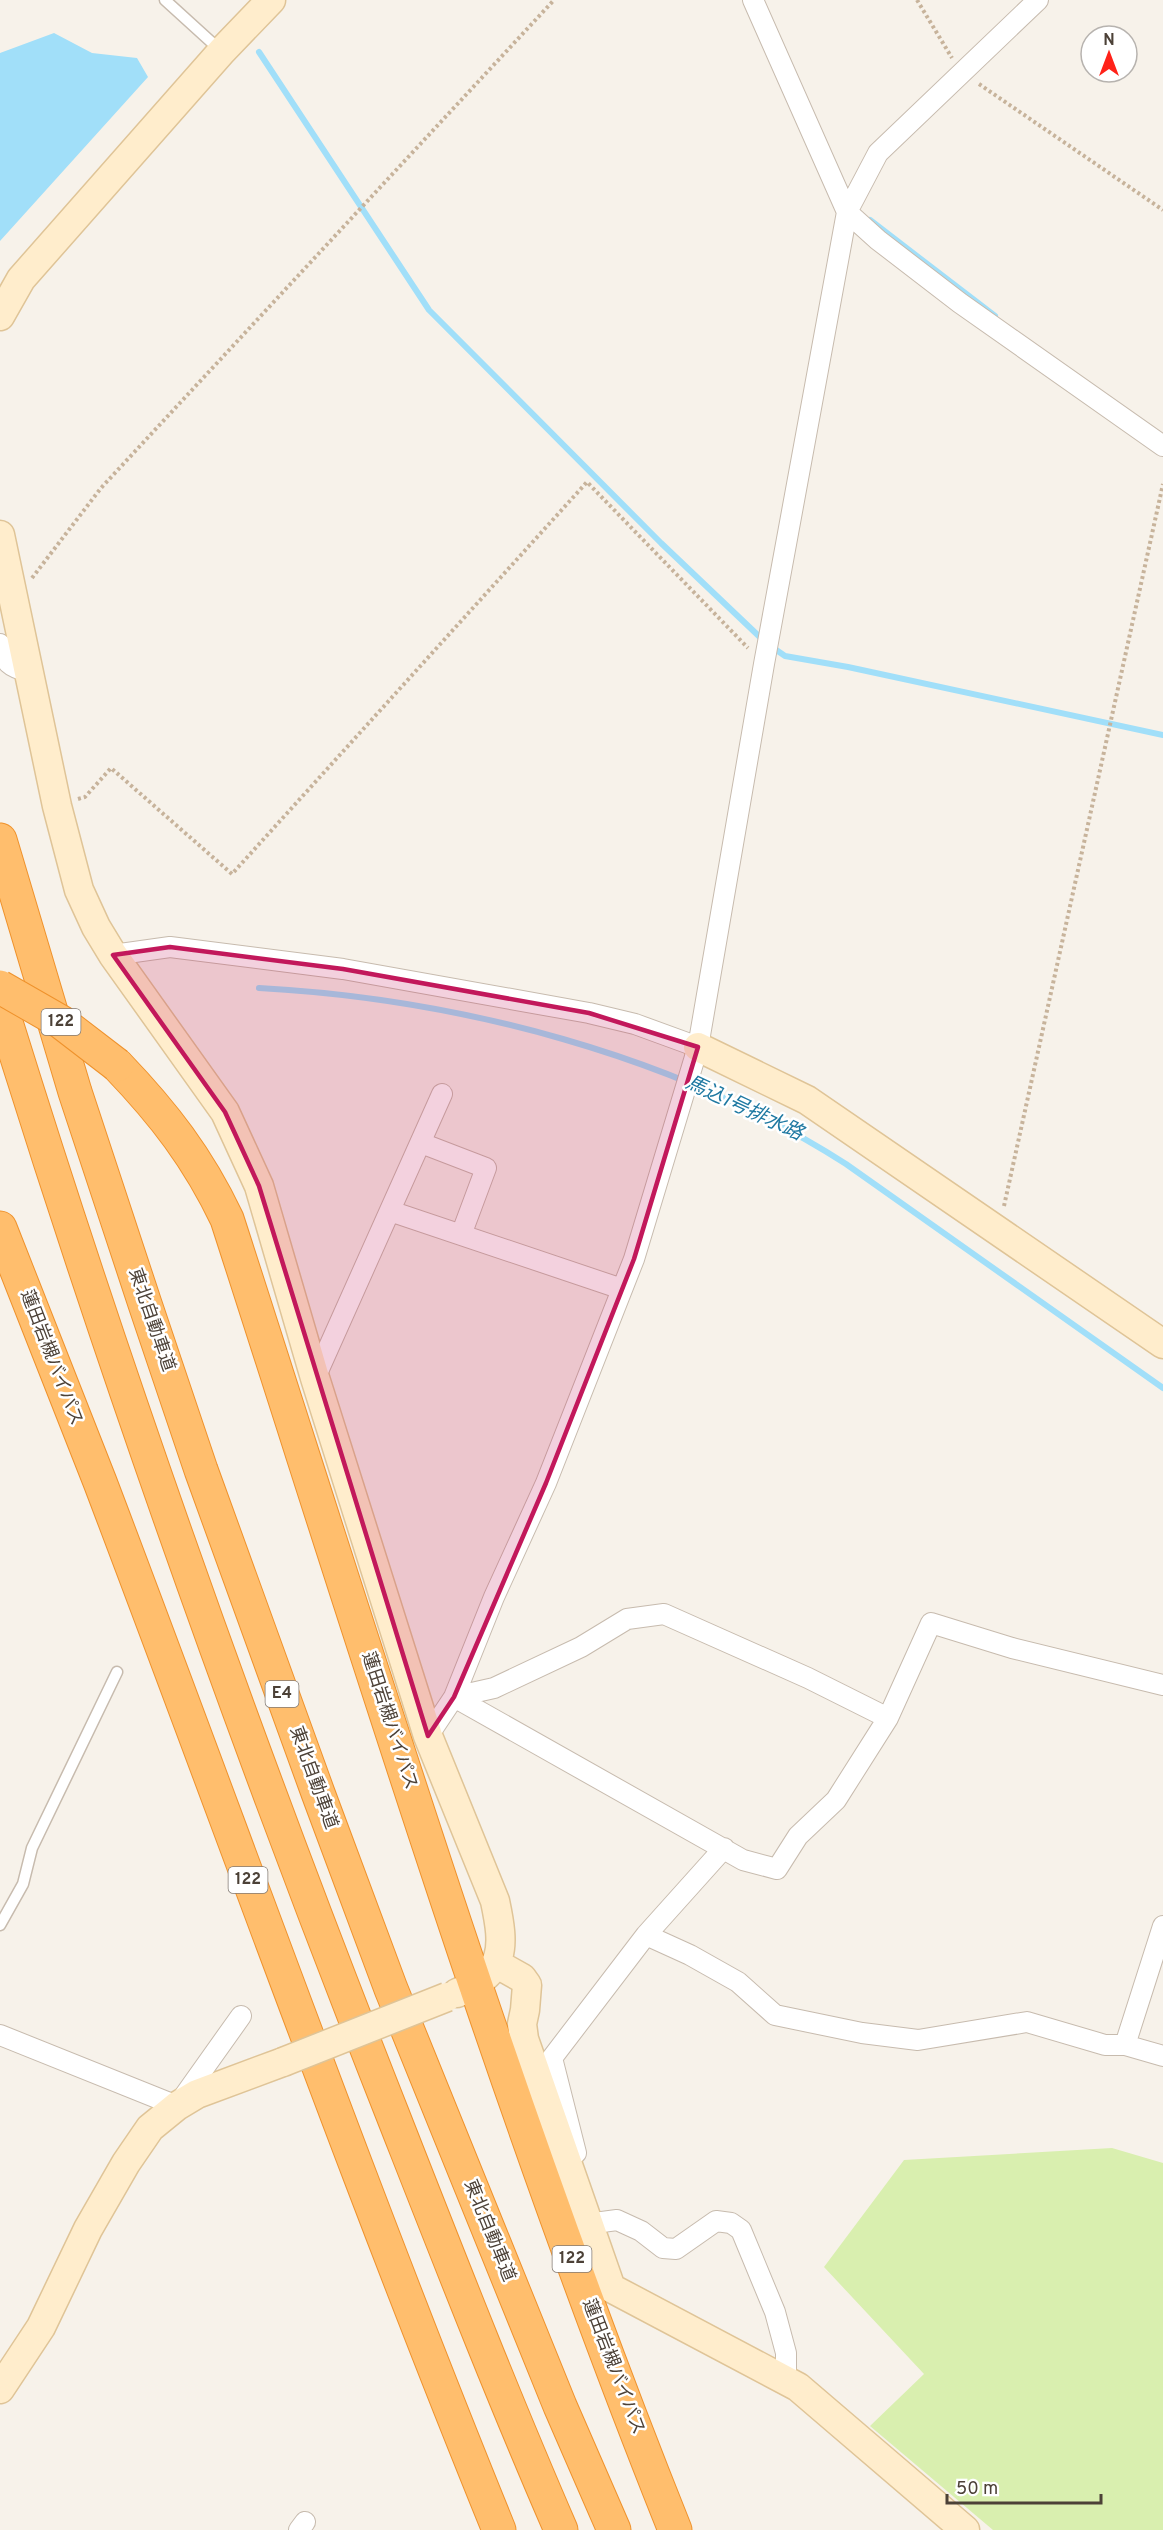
<svg xmlns="http://www.w3.org/2000/svg" width="1163" height="2530" font-family="Overpass,'Noto Sans JP',sans-serif">
<rect width="100%" height="100%" fill="#f7f2ea"/>
<path fill="#d9efaf" d="M1112 2148 1163 2163V2530H993L870 2426 924 2374 824 2267 904 2160Z"/>
<path fill="#a1dff9" d="M54 33 92 53 137 58 148 77 0 241V53Z"/>
<g fill="none" stroke-linecap="round" stroke-linejoin="round">
<path stroke="#a1dff9" stroke-width="6" d="M259 52 429 310 661 543 764 641
M870 220 995 316
M772 647 785 656 848 667 1163 735
M259 988C459 999 676 1055 846 1164L1163 1388"/>
<defs>
<path id="lane" d="M165 0 220 50
M0 1925 23 1884 32 1848 117 1672"/>
<path id="street" d="M753 0 847 212 878 240 960 303 1163 446
M0 644C6 664 9 667 29 672
M113 955 170 947 343 969 589 1013 635 1024 698 1047
M421 1143 486 1168 461 1235
M390 1211 622 1289
M315 1378 442 1094
M454 1697 494 1688 581 1647 627 1619 664 1614 808 1678 888 1718 931 1623 1012 1648 1163 1685
M454 1697 743 1860 777 1869 798 1836 836 1800 888 1718
M428 1736 454 1697 494 1597 546 1483 634 1259 698 1047 764 664 847 212 878 153 1038 0
M646 1935 724 1848
M0 2035 177 2106 241 2016
M1125 2045 1163 1926
M576 2153 552 2058 646 1935 690 1955 738 1982 775 2015 862 2033 918 2040 1027 2022 1105 2045H1125L1163 2056
M587 2224 617 2220 641 2231 663 2248 676 2249 716 2221 731 2223 741 2230 775 2312 786 2353V2381
M299 2530 305 2522"/>
<path id="secondary" d="M0 316 21 279 222 51 271 0
M0 535 57 806 79 890 96 927 113 955 225 1112 259 1186 315 1378 428 1736 495 1901C505 1948 506 1973 457 1993
M698 1047 807 1100 1163 1344
M497 1964 522 1978 527 1985 525 2010 522 2024 524 2039 611 2288 798 2387 965 2530
M0 2389 41 2327 88 2229 126 2163 150 2128 177 2106 197 2094 283 2062"/>
<path id="highway" d="M0 840 75 1092 145 1304 201 1470 318 1793 391 1989 560 2406 614 2530
M0 1003C116 1378 248 1748 392 2113 447 2253 501 2392 561 2530
M117 1065C164 1114 198 1158 227 1219 369 1658 503 2101 675 2530
M0 1228C33 1313 67 1397 100 1482 233 1832 358 2184 499 2530"/>
</defs>
<use href="#lane" stroke="#c7bbae" stroke-width="13"/>
<use href="#street" stroke="#c7bbae" stroke-width="22"/>
<use href="#secondary" stroke="#dfc497" stroke-width="31"/>
<use href="#highway" stroke="#ef922c" stroke-width="35"/>
<path stroke="#c7b39b" stroke-width="4" stroke-dasharray="3 3" stroke-linecap="butt" d="M917 0 952 58
M979 84 1163 210
M32 578 101 488 554 0
M78 799 85 797 111 768 232 874 587 482 748 648
M1004 1206 1163 484"/>
<use href="#lane" stroke="#fff" stroke-width="10"/>
<use href="#street" stroke="#fff" stroke-width="20"/>
<use href="#secondary" stroke="#ffedcc" stroke-width="28"/>
<use href="#highway" stroke="#ffbe6d" stroke-width="33"/>
<defs>
<path id="secondary-bridge" d="M283 2062 447 1997"/>
<path id="highway-bridge" d="M0 987 61 1022 117 1065"/>
</defs>
<use href="#secondary-bridge" stroke="#dfc497" stroke-width="31" stroke-linecap="butt"/>
<use href="#highway-bridge" stroke="#ef922c" stroke-width="35" stroke-linecap="butt"/>
<use href="#secondary-bridge" stroke="#ffedcc" stroke-width="28"/>
<use href="#highway-bridge" stroke="#ffbe6d" stroke-width="33"/>
</g>
<path fill="#c2185b" fill-opacity="0.2" stroke="#c2185b" stroke-width="4.5" stroke-linejoin="round" d="M170 947 343 969 589 1013 698 1047 634 1259 546 1483 454 1697 428 1736 259 1186 225 1112 113 955Z"/>
<g text-anchor="middle" dominant-baseline="central" stroke-width="5" stroke-linejoin="round" paint-order="stroke">
<g fill="#fff" stroke="#827a73" stroke-width="1.5">
<rect x="41.5" y="1009" width="39" height="26" rx="4.5"/>
<rect x="265.5" y="1681" width="33" height="26" rx="4.5"/>
<rect x="228.5" y="1867" width="39" height="26" rx="4.5"/>
<rect x="552.5" y="2246" width="39" height="26" rx="4.5"/>
</g>
<g font-size="16" font-weight="bold" fill="#4c4137">
<text x="61" y="1022">122</text>
<text x="282" y="1694">E4</text>
<text x="248" y="1880">122</text>
<text x="572" y="2259">122</text>
</g>
<g font-size="18" fill="#4c4137" stroke="#fff">
<text transform="translate(151 1320) rotate(71)">東北自動車道</text>
<text transform="translate(51 1358) rotate(69)">蓮田岩槻バイパス</text>
<text transform="translate(389 1721) rotate(72)">蓮田岩槻バイパス</text>
<text transform="translate(313 1778) rotate(70)">東北自動車道</text>
<text transform="translate(489 2231) rotate(68)">東北自動車道</text>
<text transform="translate(613 2367) rotate(69)">蓮田岩槻バイパス</text>
</g>
<g font-size="20" font-style="italic" fill="#1f79a2" stroke="#fff">
<text transform="translate(744 1109) rotate(25)">馬込1号排水路</text>
</g>
</g>
<g transform="translate(1109 54)"><circle r="28" fill="#ffffff" stroke="#b7b3af" stroke-width="1.5"/>
<path d="M0-4.5L10 22L0 15L-10 22Z" fill="#ff2219"/>
<text y="-9" font-size="16" font-weight="bold" text-anchor="middle" fill="#4c4137">N</text>
</g>
<path d="M947 2494v9h154v-9" fill="none" stroke="#4c4137" stroke-width="3"/>
<text x="956" y="2494" font-size="18" fill="#4c4137" stroke="#ffffff" stroke-width="4.5" paint-order="stroke">50 m</text>
</svg>
